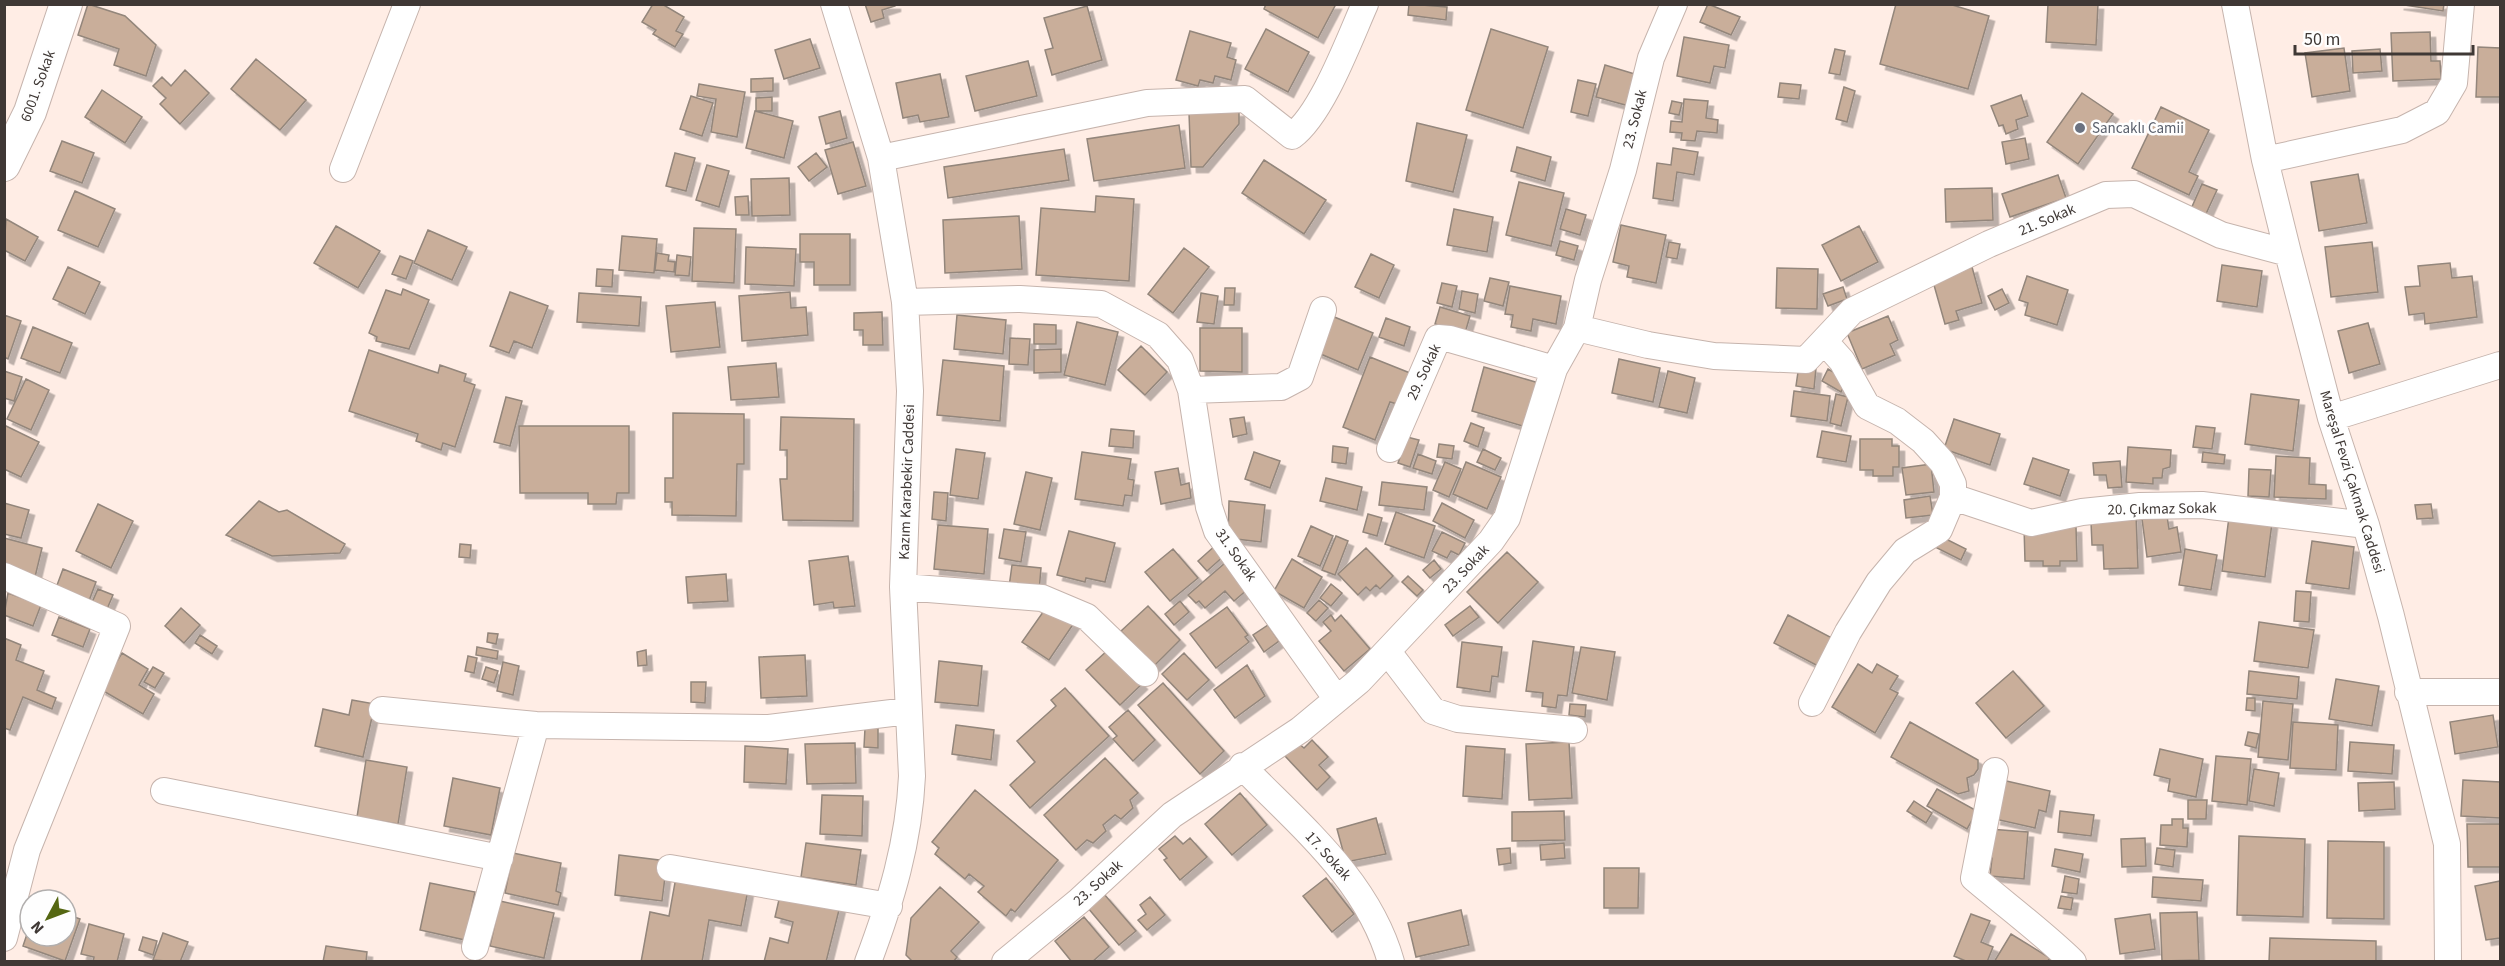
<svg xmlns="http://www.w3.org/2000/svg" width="2505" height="966" font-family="'Source Sans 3',sans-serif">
<defs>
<filter id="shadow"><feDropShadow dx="5.5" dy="5.5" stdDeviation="0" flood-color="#0004"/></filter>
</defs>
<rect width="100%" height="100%" fill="#ffede5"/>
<path fill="#c9ae9a" stroke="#93867b" stroke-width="1.5" filter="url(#shadow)" d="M88 4 125 16 156 45 146 76 114 65 119 49 78 35Z
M653 4H662L684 17 676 31 683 34 675 47 653 34 656 30 642 22Z
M865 4H895V6L882 10 884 18 871 22Z
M1266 4H1336L1318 38 1264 9Z
M1409 4 1447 7 1446 20 1408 15Z
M1708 4 1740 17 1731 35 1700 22Z
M1896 4H1949L1989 16 1968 89 1880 64Z
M2048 4H2098L2096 45 2046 42Z
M2398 4H2444L2443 11Z
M1087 6 1102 60 1052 75 1045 50 1053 48 1044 18Z
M1266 29 1309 52 1288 92 1245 69Z
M1491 29 1548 47 1523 128 1466 110Z
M1190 31 1231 43 1227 57 1236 60 1231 80 1215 76 1213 83 1200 80 1198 86 1176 80Z
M2430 32 2431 61H2440L2441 79 2393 81 2391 33Z
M1684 37 1729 45 1725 68 1714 66 1710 83 1677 76Z
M810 39 820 68 784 79 775 50Z
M2478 47 2500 48V97H2476Z
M2344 48 2350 91 2312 97 2305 53Z
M1835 49 1845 51 1840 75 1829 73Z
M2380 49 2382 71 2353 73 2352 51Z
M256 59 306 100 280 130 231 89Z
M1028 61 1037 96 975 111 966 76Z
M1605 65 1638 75 1629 106 1596 97Z
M185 70 209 93 180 124 160 104 166 98 153 86 162 77 171 86Z
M940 74 949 117 920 122 918 115 903 118 896 83Z
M773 78V91L751 92V79Z
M1578 80 1596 84 1588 116 1571 112Z
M1780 83 1801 85 1799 99 1778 97Z
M699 84 745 92 737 137 711 132 716 99 697 96Z
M1844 87 1855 91 1847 122 1836 119Z
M102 90 142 117 125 143 85 117Z
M2082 93 2113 114 2078 164 2047 142Z
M2021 95 2028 116 2016 120 2018 129 2006 134 2003 125 1999 126 1991 106Z
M691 96 713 103 702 136 680 129Z
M772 97V111H756V98Z
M1684 99 1708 101 1706 118 1718 120 1717 133 1697 131 1695 141 1681 140 1682 133 1670 132 1671 121 1682 122Z
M1672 101 1682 103 1679 115 1669 113Z
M2161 107 2209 130 2189 172 2198 176 2189 195 2132 168Z
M755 111 793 121 784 158 746 148Z
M840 111 847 138 826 144 819 117Z
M1239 111V124L1203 167H1191L1189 113Z
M1417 123 1467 135 1453 192 1406 181Z
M1179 125 1185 168 1094 181 1087 139Z
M2025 138 2029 159 2006 164 2002 142Z
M62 141 94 153 82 183 50 171Z
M853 142 866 186 838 194 825 150Z
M1517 147 1551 157 1545 181 1511 171Z
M1673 148 1698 152 1694 175 1677 172 1673 201 1653 198 1657 163 1671 165Z
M1064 149 1069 180 948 198 944 167Z
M675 153 695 158 686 191 666 186Z
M816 153 827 167 809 181 798 167Z
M1264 160 1326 200 1304 234 1242 193Z
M707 165 729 171 719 207 696 200Z
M2358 174 2367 223 2319 231 2311 182Z
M2058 175 2066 198 2010 217 2002 194Z
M789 178 790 215 752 216 751 179Z
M1519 182 1564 193 1551 246 1506 235Z
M2202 184 2217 190 2205 216 2191 209Z
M1992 188 1993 220 1946 222 1945 189Z
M75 191 115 209 98 247 58 230Z
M748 196 749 215H736L735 197Z
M1096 196 1134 199 1129 281 1036 275 1041 208 1095 212Z
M1454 209 1493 217 1487 252 1447 245Z
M1566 209 1586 215 1580 235 1560 229Z
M1019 216 1022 269 945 273 943 220Z
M6 219 38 237 25 261 4 250Z
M1621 225 1666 235 1656 283 1627 277 1629 266 1613 262Z
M336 226 380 251 358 288 314 263Z
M1859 226 1878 262 1841 281 1822 245Z
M694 228 736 229 734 283 692 281Z
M428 230 467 247 452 280 414 263Z
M800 234H850V285H814V262H800Z
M622 236 657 239 654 273 619 270Z
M1560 241 1578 246 1574 260 1556 255Z
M1669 242 1680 244 1677 259 1666 257Z
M2372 242 2378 292 2331 297 2325 247Z
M746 247 796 249 794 286 745 284Z
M1184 248 1209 267 1173 313 1148 294Z
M657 253 669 255 668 261 675 262 674 272 655 270Z
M1371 254 1394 265 1379 298 1355 287Z
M677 255 691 257 689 276 675 275Z
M400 256 413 261 406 279 392 274Z
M2450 263 2452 278 2472 276 2477 317 2425 324 2424 313 2409 315 2405 287 2420 286 2418 266Z
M2222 265 2262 271 2257 307 2217 301Z
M68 267 100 282 85 314 53 299Z
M1972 267 1982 303 1956 311 1959 320 1945 324 1932 278Z
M1777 268 1818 269 1817 309 1776 308Z
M597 269 613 270 612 287 596 286Z
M2027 276 2068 290 2057 325 2025 315 2028 303 2019 300Z
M1490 278 1509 282 1503 306 1484 301Z
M1442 283 1457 286 1452 307 1437 303Z
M1510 286 1561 296 1556 324 1533 319 1531 331 1511 327 1513 315 1505 314Z
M1843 287 1847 299 1828 306 1823 294Z
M1225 288H1235L1234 305H1224Z
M403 289 429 300 409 349 376 341 377 337 369 333 386 290 401 295Z
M2002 289 2009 303 1995 310 1988 296Z
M1462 291 1478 294 1475 313 1459 309Z
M510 292 548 306 532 348 514 341 509 353 490 346Z
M790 292 791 308 806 307 808 335 742 341 739 296Z
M579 293 641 297 639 326 577 322Z
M1201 293 1218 296 1214 324 1197 322Z
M715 302 720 347 671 352 666 306Z
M1440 307 1470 316 1465 333 1435 324Z
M882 312 883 345H863V330H854V313Z
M4 315 21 321 8 359 4 357Z
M957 315 1006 320 1003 354 954 349Z
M1332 316 1373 333 1358 370 1316 352Z
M1888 316 1898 340 1890 344 1895 355 1862 369 1847 333Z
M1386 318 1410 327 1404 346 1379 337Z
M1077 322 1118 332 1105 385 1064 375Z
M2368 323 2380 364 2349 373 2338 331Z
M1034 324 1056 325V344H1034Z
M33 327 72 343 60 373 21 358Z
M1200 328H1242V372L1200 371Z
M1010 338 1030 339 1028 365 1009 364Z
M1141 346 1167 372 1145 395 1118 370Z
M1061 349V372L1034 373V350Z
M369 350 438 373 440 365 466 374 464 381 475 385 455 447 443 443 441 450 416 441 418 434 349 411Z
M1370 357 1410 373 1397 404 1390 402 1375 440 1343 427Z
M1619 359 1660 368 1653 402 1612 393Z
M943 360 1004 366 1000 421 937 415Z
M776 363 779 397 731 400 728 367Z
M1799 365 1816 368 1814 389 1796 386Z
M1484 367 1539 383 1526 427 1472 411Z
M1828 369 1847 380 1841 392 1822 381Z
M4 371 22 377 14 401 4 398Z
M1668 371 1695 378 1687 413 1659 407Z
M26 379 49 390 31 430 7 419Z
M1794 391 1830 396 1827 421 1791 416Z
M1836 394 1848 397 1841 426 1830 423Z
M2251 394 2299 400 2293 451 2245 444Z
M506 397 522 401 510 446 494 442Z
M673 413 744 414V464H737L736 516 672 515V502H665V478H673Z
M781 417 854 419 853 521 783 520 780 479H787V450H780Z
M1244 417 1247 434 1233 437 1230 419Z
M1954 419 2000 434 1990 465 1944 449Z
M1471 423 1484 428 1478 447 1464 441Z
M4 425 39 442 21 477 4 469Z
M519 426H629V493H617L616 504H588V493H520Z
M2196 426 2215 428 2212 449 2193 447Z
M1111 429 1134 431 1133 448 1109 446Z
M1822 431 1851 436 1846 462 1817 457Z
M1407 437 1419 440 1410 467 1398 463Z
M1860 439H1892V446H1899V467H1893V476H1873V470H1860Z
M1439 444 1454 446 1452 459 1437 457Z
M1333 446 1348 448 1346 464 1332 462Z
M2128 447 2171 450 2170 467 2163 469 2162 478H2153V484L2126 482Z
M956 449 985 453 978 499 950 495Z
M1483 449 1501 458 1495 470 1477 462Z
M1082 452 1131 459 1128 479 1134 480 1132 496 1125 495 1123 506 1075 499Z
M1254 452 1280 461 1270 488 1245 479Z
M2203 452 2225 455 2224 464 2202 462Z
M1418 454 1436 461 1432 474 1413 468Z
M2276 456 2310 458 2309 484 2326 485V499L2274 497Z
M2033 458 2069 470 2060 496 2024 484Z
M2120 461 2122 487 2108 488 2106 475H2094L2093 463Z
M1445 462 1461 469 1449 497 1433 490Z
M1466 462 1501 477 1487 509 1453 494Z
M1931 464 1934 492 1906 495 1902 468Z
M1178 468 1181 485 1189 483 1191 498 1161 504 1155 472Z
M2249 469 2271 470 2269 497 2248 496Z
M1026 472 1052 478 1040 530 1014 524Z
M1326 478 1362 487 1357 510 1320 501Z
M1382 482 1427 487 1424 510 1379 505Z
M934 492 948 493 946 521 932 519Z
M1930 496 1933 515 1906 518 1904 500Z
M259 501 279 512 287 510 345 544 340 553 272 556 226 535Z
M1229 501 1265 505 1261 542 1228 538Z
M4 503 29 510 21 538 4 534Z
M1442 503 1474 520 1465 538 1433 521Z
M98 504 133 521 111 568 76 551Z
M2431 504 2433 518 2417 519 2415 505Z
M1396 512 1435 526 1424 558 1385 544Z
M1368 514 1382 518 1377 536 1363 532Z
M2136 514 2138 568 2104 569 2103 545H2092L2091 522Z
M2167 516 2169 529 2177 527 2181 552 2147 557 2142 519Z
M2229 517 2272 523 2265 577 2222 571Z
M938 525 988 529 984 574 934 569Z
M1311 526 1333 536 1320 566 1298 556Z
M2024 527H2076L2077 561H2060V566H2043V561H2025Z
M1004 529 1026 532 1021 562 999 558Z
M1069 531 1115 543 1105 582 1086 578 1085 582 1057 575Z
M1442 532 1465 543 1459 555 1451 551 1447 558 1432 551Z
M1336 536 1348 541 1335 575 1322 570Z
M1940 536 1966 549 1961 560 1935 547Z
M4 538 42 548 35 577 4 569Z
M2312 541 2354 547 2349 589 2306 583Z
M460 544 471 545 470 558 459 557Z
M1217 544 1225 555 1207 571 1198 561Z
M1366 548 1393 576 1380 589 1376 585 1370 591 1366 587 1358 595 1338 574Z
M1173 549 1198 578 1170 601 1145 572Z
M2185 549 2217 555 2211 590 2179 585Z
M1507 552 1538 582 1498 623 1467 592Z
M848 556 855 606 834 608 833 602 814 605 809 561Z
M1292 559 1322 577 1304 608 1274 591Z
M1434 560 1441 569 1430 578 1423 570Z
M1225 563 1248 589 1234 601 1225 591 1205 608 1199 601 1196 603 1188 595Z
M1012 565 1041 568 1039 591 1009 587Z
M63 569 96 582 86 609 53 596Z
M726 574 728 601 688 603 686 577Z
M1408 576 1423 590 1417 596 1402 582Z
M1331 584 1342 593 1331 606 1320 598Z
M98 589 113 595 104 616 89 609Z
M2296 591 2311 592 2309 622 2294 621Z
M8 593 41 605 33 626 4 615Z
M1319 600 1328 608 1316 621 1307 613Z
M1180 601 1189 612 1174 625 1165 614Z
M1048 605 1074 623 1049 660 1022 642Z
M1148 606 1180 640 1154 666 1121 631Z
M1470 606 1479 617 1453 636 1445 625Z
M1227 607 1248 635 1245 637 1249 642 1216 668 1190 634Z
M181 608 200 625 184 643 165 626Z
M1331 615 1335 621 1341 615 1370 649 1344 671 1319 641 1331 631 1323 622Z
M1788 615 1832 638 1818 666 1774 643Z
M59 617 90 629 83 647 52 635Z
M2259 622 2314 630 2308 668 2254 661Z
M1268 625 1279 641 1264 652 1253 635Z
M488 633 498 634 496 644 487 642Z
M200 635 217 646 212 654 195 643Z
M4 638 21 645 16 660 44 671 37 690 56 698 52 709 23 697 10 730 4 728Z
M1533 641 1574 647 1567 696 1558 695 1556 708 1542 706 1543 693 1526 691Z
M1462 642 1502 647 1498 677 1492 676 1490 692 1457 687Z
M477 647 498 651 497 659 476 655Z
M1581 647 1615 652 1607 700 1572 693Z
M1109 649 1142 684 1120 705 1086 670Z
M646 650 647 665 638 666 637 652Z
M122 653 148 669 139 685 154 694 143 714 100 689Z
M1184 653 1209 680 1187 700 1162 674Z
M805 655 807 696 761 698 759 657Z
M468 656 477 658 474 673 465 671Z
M939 661 982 666 978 706 935 702Z
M503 662 519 666 513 695 497 691Z
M1858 664 1872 673 1877 664 1898 676 1890 689 1898 693 1875 733 1832 707Z
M1247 665 1265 696 1235 718 1214 690Z
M153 667 164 673 155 688 144 682Z
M486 667 498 671 494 683 482 679Z
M2013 671 2044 706 2006 738 1976 703Z
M2249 671 2299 677 2297 699 2247 694Z
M2336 679 2379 686 2372 726 2329 719Z
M691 682H706L705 703 691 702Z
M1163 683 1224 751 1200 774 1138 705Z
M1065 688 1109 736 1030 808 1010 785 1035 762 1017 741 1056 706 1051 700Z
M2247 698H2255V711L2246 710Z
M352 700 375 704 363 757 315 746 323 709 349 715Z
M2263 701 2293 704 2288 760 2258 757Z
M1570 704 1586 705 1585 717 1569 715Z
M1128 710 1155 740 1133 761 1113 739 1117 736 1109 727Z
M2493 715 2498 747 2455 754 2450 722Z
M1910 722 1978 760V769L1974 775 1967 778 1969 791 1958 794 1891 757Z
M2293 722 2338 725 2336 770 2290 768Z
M956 725 994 730 991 760 952 754Z
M865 728H878V748L864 747Z
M2248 732 2259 734 2256 748 2245 745Z
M1312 740 1328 757 1319 765 1330 777 1317 790 1285 756 1298 743 1304 748Z
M1569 742 1572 798 1529 800 1526 744Z
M2350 742 2394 745 2392 774 2348 771Z
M855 743 856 783 807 784 805 744Z
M745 746 788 749 786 784 744 782Z
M1466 746 1505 749 1502 799 1463 796Z
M2160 749 2203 759 2196 797 2168 791 2170 779 2154 775Z
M2216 756 2251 759 2247 805 2212 801Z
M1105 758 1138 793 1130 800 1133 808 1121 819 1115 815 1103 825 1106 831 1093 843 1087 840 1076 850 1044 815Z
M366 760 407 767 398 824 357 817Z
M2254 769 2279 773 2274 806 2249 801Z
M453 778 500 788 491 835 444 826Z
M2002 780 2050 791 2046 812 2039 810 2035 828 1995 819Z
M2463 780 2500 782V818L2461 816Z
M2394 782 2395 809 2359 811 2358 783Z
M1937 789 1977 811 1967 829 1927 806Z
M975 790 1058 860 1015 912 1011 909 1006 916 978 892 984 886 969 874 965 879 935 854 939 848 932 842Z
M1240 793 1267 825 1232 855 1205 824Z
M822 795 863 796 862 836 820 834Z
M2188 800H2207L2206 819H2188Z
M1914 801 1932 813 1926 823 1907 811Z
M1564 811 1565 840 1512 841V812Z
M2060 811 2094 815 2091 836 2058 832Z
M1376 818 1386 854 1346 862 1337 829Z
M2172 819H2183V828H2188L2187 847 2160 845 2161 825H2172Z
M2467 824H2500V867H2468Z
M1989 829 2028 832 2024 879 1990 876 1992 858 1986 857Z
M1175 836 1183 844 1190 838 1207 857 1180 880 1164 860 1167 858 1159 849Z
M2239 836 2305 839 2303 917 2237 915Z
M2145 838 2146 866 2122 867 2121 839Z
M2328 841 2384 842V919L2327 918Z
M806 843 861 850 856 885 801 877Z
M1564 843 1565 858 1541 860 1540 845Z
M1510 848 1511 863 1499 865 1497 849Z
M2157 848 2175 850 2173 867 2155 864Z
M2055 849 2083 854 2080 872 2052 866Z
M513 853 561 863 556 891 561 893 558 905 505 893Z
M619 855 667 861 662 901 615 895Z
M1604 868H1639L1638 908H1604Z
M2065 876 2079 879 2077 894 2062 892Z
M676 877 748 890 741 926 709 920 702 962H641L650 912 669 916Z
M2153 877 2203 880 2201 901 2152 897Z
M1326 878 1354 914 1332 932 1303 896Z
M2500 881V938L2486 940 2475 886Z
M430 883 475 892 465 940 420 930Z
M940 887 979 922 951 951 957 957 953 962H913L906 955 911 918Z
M781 891 840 906 826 962H764L770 938 788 943 793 922 775 917Z
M1104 894 1136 931 1119 945 1088 908Z
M2061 896 2073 898 2071 910 2058 908Z
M1150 897 1165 915 1147 930 1138 920 1146 914 1140 905Z
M500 901 554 913 544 958 490 946Z
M1461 910 1469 945 1416 957 1408 923Z
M2197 912 2199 960 2162 961 2160 913Z
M66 914 80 919 65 961 23 946 30 925V936H66Z
M1971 914 1990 921 1981 942 1993 947 1987 962H1968L1954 956Z
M2150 914 2155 949 2120 954 2115 919Z
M1084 917 1109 947 1092 962H1072L1055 941Z
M89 924 124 934 117 962H93L94 957 81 954Z
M163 933 188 942 180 962 153 960Z
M2011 934 2050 958 2047 962H1994Z
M143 937 157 941 153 955 139 950Z
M2270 938 2376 941V962H2269Z
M326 946 367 952 366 962H323Z"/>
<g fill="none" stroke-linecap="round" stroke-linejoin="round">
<defs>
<path id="minor" d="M834 4 881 158 905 302 910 391 903 587 912 776C909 842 891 901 868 962
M2235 4 2265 160 2288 253 2331 418 2366 525 2391 616 2447 844 2448 962
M881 158 1147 103 1245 99 1292 136C1322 114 1349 40 1365 4
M2265 160 2402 130 2437 112 2454 83 2461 4
M343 169 407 4
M905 302 1020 299 1101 304 1158 335 1180 360 1191 390 1209 507 1217 531 1336 698
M1577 328 1648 345 1714 356 1806 360 1852 311 1989 244 2106 195 2134 194 2221 235 2288 253
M1191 390 1281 387 1300 377 1323 310
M2331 418 2500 365
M1390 449 1438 338 1450 339 1554 369
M1953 497 2031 523 2082 512 2140 506 2202 505 2366 525
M4 576 117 626 27 850 4 938
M903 587 1042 598 1087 617 1145 673
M1388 652 1433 711 1458 719 1574 730
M2408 692H2500
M1812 703 1848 632 1879 582 1905 551 1939 530 1953 497V484L1943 463 1923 441 1897 421 1867 406 1842 361 1825 342
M382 710 536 725 769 728 908 711
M1242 766C1299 825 1368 880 1391 962
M1995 771 1974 878C2007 906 2041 931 2073 962
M164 791 500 858
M670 868 889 906
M475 947 536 725
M1005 962 1079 901 1172 815 1300 730 1359 681 1491 541 1507 518 1554 369 1577 328 1588 280 1623 170 1651 58 1674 4"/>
<path id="tertiary" d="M4 165 30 112 66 4"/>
</defs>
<use href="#minor" stroke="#c6b4ad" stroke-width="28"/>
<use href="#tertiary" stroke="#c6b4ad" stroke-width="34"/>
<use href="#minor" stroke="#fff" stroke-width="26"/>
<use href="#tertiary" stroke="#fff" stroke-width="32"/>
</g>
<circle fill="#6b7280" stroke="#fefefe" stroke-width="2" cx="2080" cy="128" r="6"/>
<g text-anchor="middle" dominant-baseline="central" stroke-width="5" stroke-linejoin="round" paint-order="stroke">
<g font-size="15" fill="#3f3835" stroke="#fefefe">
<text transform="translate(38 86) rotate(-70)">6001. Sokak</text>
<text transform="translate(1635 119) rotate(-76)">23. Sokak</text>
<text transform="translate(2047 220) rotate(-23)">21. Sokak</text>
<text transform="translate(1424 372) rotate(-65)">29. Sokak</text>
<text transform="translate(907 482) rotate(-88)">Kazım Karabekir Caddesi</text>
<text transform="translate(2352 482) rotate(73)">Mareşal Fevzi Çakmak Caddesi</text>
<text transform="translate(2162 509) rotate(-1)">20. Çıkmaz Sokak</text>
<text transform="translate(1236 555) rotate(55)">31. Sokak</text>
<text transform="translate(1466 569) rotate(-47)">23. Sokak</text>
<text transform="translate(1328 856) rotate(48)">17. Sokak</text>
<text transform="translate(1098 883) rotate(-42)">23. Sokak</text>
</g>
<g font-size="15" fill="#5b616d" stroke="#fefefe" text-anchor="start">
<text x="2092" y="128">Sancaklı Camii</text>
</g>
</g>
<rect width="2505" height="966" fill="none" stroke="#3f3835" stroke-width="12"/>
<g transform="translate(48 918) rotate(229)"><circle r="28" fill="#fefefe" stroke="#b2afae" stroke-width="1.5"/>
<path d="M0-4.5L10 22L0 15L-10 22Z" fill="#556712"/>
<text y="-9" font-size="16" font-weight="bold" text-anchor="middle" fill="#3f3835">N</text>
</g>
<path d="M2295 45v9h178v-9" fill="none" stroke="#3f3835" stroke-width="3"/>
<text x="2304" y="45" font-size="18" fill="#3f3835" stroke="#fefefe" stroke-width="4.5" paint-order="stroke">50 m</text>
</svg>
